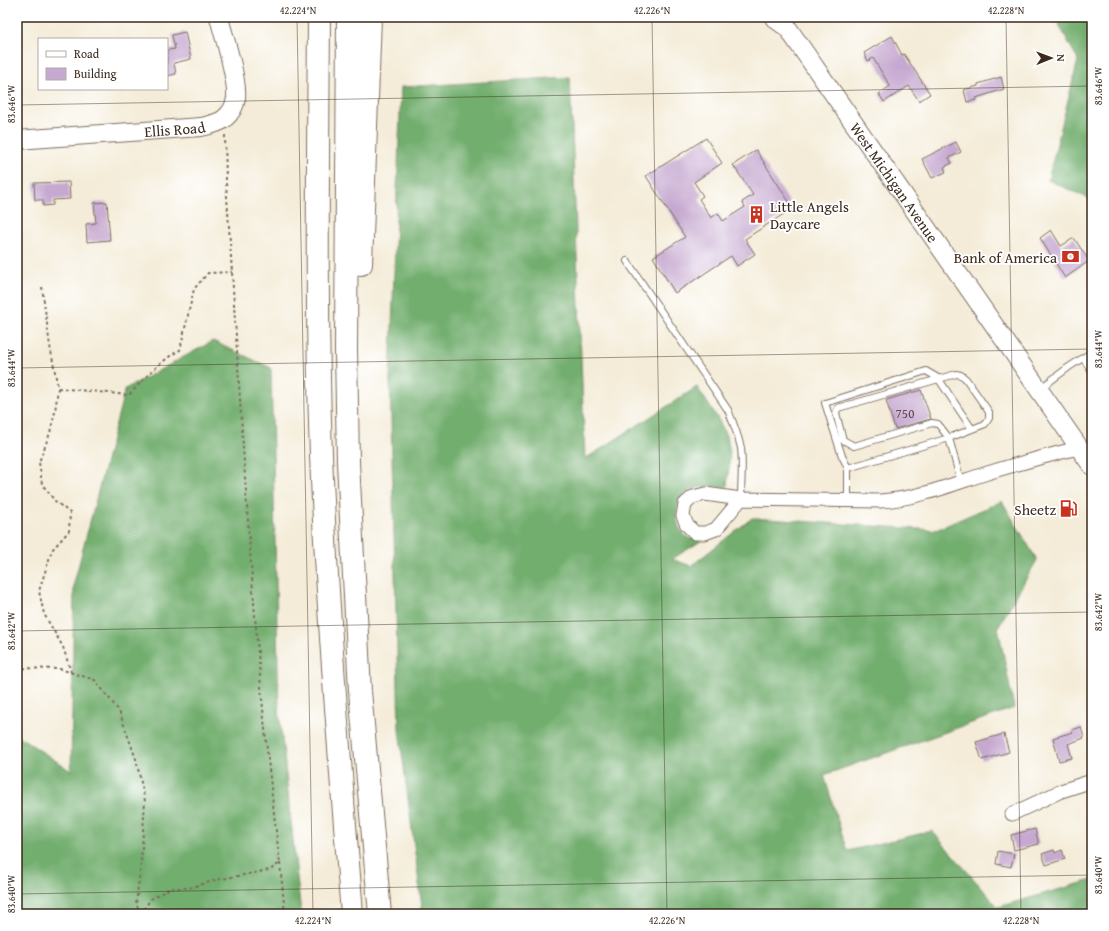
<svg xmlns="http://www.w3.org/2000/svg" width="1109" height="931" font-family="'Gentium Book Plus',serif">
<rect width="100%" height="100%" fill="#fff"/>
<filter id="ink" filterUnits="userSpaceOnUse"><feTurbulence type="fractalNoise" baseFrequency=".025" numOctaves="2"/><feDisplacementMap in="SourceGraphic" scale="8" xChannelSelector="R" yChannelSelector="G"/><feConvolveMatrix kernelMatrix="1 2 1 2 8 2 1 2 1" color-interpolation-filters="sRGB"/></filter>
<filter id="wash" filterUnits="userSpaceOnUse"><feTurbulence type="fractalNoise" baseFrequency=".012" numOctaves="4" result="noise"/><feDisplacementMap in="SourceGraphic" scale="16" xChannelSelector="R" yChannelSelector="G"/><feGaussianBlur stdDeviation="0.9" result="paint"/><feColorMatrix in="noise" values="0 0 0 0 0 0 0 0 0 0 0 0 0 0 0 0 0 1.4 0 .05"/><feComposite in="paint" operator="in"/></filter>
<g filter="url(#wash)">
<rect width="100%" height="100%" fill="#f4ecd8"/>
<path fill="#72ae6e" stroke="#566c46" d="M1055 17H1092V200L1048 180 1078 60Z
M570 77 585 459 697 387C709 406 725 425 729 447 731 460 728 474 727 487 716 487 703 485 693 489 675 497 670 523 686 536 690 539 696 540 701 541L672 559 691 566 752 518 936 530 1002 501 1037 560 998 627 1014 708 824 775 847 851 932 831 998 907 1092 880V914H423L399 730 390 379 401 87Z
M213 341 271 368 279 709 301 914H17V735L71 771 74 583 125 389Z"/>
<g id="blocks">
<path fill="#c6a9d0" d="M185 32 191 59 174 63 176 74 167 76V50L175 49 172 35Z
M892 36 902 55 904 54 930 94 919 101 909 86 884 102 879 94 890 86 873 58 868 61 864 53Z
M1001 77 1004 89 976 98 977 100 967 102 964 90 978 86V84Z
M706 138 722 163 694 182 703 196 699 199 711 218 718 213 723 221 745 207 742 202 753 195 733 165 756 150 793 208 745 239 755 254 737 266 731 256 675 293 653 257 685 237 646 176Z
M956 142 961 152 949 158 952 163 944 167 946 172 932 178 922 159Z
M69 182 70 199 53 200V205L43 206V200H35L34 183Z
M107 202 110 240 87 242 86 224 96 223 94 203Z
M1051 230 1061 246 1074 238 1089 261 1065 278 1040 238Z
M921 390 931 419 895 429 886 400Z
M1081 727 1084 738 1068 744 1072 758 1059 761 1053 738 1073 732 1072 730Z
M1004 734 1009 752 982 760 976 742Z
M1035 829 1039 844 1014 850 1011 835Z
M1054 850 1055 853 1062 850 1065 859 1046 865 1042 854Z
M998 851 1014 854 1011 867 996 864Z"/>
</g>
</g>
<g filter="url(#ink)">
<use href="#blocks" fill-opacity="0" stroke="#7c6e5f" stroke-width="1"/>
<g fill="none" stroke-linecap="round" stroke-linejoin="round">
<defs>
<path id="lane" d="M627 261 728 410C733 422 738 435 741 448 743 465 741 482 741 499
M1083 358 1092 371
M1041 388 1069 367 1092 352
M848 468 949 438 972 429 985 424 989 418V412L966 379 961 375 956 374 845 406 838 408 836 413 843 440 854 446 932 423 938 424 949 438 961 482
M848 501V468L842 456 825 403 926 371 938 378 972 429"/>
<path id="street" d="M741 499 716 529 705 533H695L687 525 683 516 685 504 693 497 705 494 741 499 880 501C916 499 948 486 981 475 1013 465 1046 456 1078 448
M1012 814 1061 791 1092 781"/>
<g id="secondary">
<path id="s1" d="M780 17 1092 466"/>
<path id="s2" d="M17 140 201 127C209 125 217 124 224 119 230 114 235 106 236 98 238 78 224 38 219 17"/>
</g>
<path id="highway" d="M319 17C318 163 316 309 321 455 327 608 340 761 352 914
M348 17 346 349 348 462 360 691 380 914
M776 17 784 23
M361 264 370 17"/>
</defs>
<use href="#lane" stroke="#7c6e5f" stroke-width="8"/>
<use href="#street" stroke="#7c6e5f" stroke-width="15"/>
<use href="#secondary" stroke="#7c6e5f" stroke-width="20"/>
<use href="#highway" stroke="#7c6e5f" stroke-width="24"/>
<path stroke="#7c6e5f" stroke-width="2" stroke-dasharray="3 3" stroke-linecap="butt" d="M42 287 50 346 58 388 55 412 50 433 39 462 42 484 55 501 70 513 69 531 52 550 39 591 44 614 63 647 71 672
M58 388 129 395C145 378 160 361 180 350L194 289 208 273 232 272
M17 668 60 669 95 680 119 711 136 759 145 801 141 863 136 903 140 913
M280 863 285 914
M140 914 151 899 170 888H189L216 880 270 870 280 863C251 637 242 410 226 183L225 135"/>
<use href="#lane" stroke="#fff" stroke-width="6"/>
<use href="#street" stroke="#fff" stroke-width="13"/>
<use href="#secondary" stroke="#fff" stroke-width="18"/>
<use href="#highway" stroke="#fff" stroke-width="22"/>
</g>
</g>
<path fill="none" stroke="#3b2a1e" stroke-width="1" stroke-opacity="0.45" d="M297 17 313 914M652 17 667 914M1006 17 1021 914M17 105 1092 86M17 368 1092 349M17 631 1092 612M17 894 1092 875"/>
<defs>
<symbol id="building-bare" viewBox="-9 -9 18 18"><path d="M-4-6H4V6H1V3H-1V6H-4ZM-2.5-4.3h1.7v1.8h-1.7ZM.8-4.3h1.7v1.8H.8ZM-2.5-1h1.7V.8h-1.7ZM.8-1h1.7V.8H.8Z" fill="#c8321e" stroke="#fff" stroke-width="2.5" paint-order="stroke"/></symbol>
<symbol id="bank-bare" viewBox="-9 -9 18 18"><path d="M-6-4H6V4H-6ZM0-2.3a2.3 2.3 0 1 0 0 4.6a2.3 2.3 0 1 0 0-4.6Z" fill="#c8321e" stroke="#fff" stroke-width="2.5" paint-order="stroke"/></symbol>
<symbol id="fuel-bare" viewBox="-9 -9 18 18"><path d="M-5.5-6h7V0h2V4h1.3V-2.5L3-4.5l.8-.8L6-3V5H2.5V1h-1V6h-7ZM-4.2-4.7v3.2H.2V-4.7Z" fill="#c8321e" stroke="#fff" stroke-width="2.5" paint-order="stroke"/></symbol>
</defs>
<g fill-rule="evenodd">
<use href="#building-bare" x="744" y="202" width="25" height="25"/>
<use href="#bank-bare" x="1058" y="244" width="25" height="25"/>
<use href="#fuel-bare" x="1056" y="496" width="25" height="25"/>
</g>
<g text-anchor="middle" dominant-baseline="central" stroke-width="3.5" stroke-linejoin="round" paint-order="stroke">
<g font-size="13" fill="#5e4a4a">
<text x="905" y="413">750</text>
</g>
<g font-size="15" fill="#3b2a1e" stroke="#fff">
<text stroke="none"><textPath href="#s2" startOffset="158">Ellis Road</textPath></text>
<text stroke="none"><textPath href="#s1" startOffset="201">West Michigan Avenue</textPath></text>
</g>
<g font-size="15" fill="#3b2a1e" stroke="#fff" text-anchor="end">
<text x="770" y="206" text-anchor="start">Little Angels<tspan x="770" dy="17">Daycare</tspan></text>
<text x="1057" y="257">Bank of America</text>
<text x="1056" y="509">Sheetz</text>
</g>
</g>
<rect width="1109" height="931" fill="none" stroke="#fff" stroke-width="44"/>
<rect x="38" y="38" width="130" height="52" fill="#ffffff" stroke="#b1aaa5"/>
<rect x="46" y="51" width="20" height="6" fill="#ffffff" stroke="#b1aaa5"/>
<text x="74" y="58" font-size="12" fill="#3b2a1e">Road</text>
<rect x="46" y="68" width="20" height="12" fill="#c6a9d0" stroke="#b1aaa5"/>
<text x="74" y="78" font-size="12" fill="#3b2a1e">Building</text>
<g transform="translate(1051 58) rotate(89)" stroke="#ffffff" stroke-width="3" paint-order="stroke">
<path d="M0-3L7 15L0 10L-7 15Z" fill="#3b2a1e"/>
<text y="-6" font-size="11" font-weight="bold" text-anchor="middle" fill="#3b2a1e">N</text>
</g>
<rect x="22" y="22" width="1065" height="887" fill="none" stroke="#3b2a1e" stroke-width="1.5"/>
<g font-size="10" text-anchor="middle" fill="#3b2a1e">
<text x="298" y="14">42.224°N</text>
<text x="652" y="14">42.226°N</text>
<text x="1006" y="14">42.228°N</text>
<text transform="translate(1098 86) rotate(-90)" y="4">83.646°W</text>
<text transform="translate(11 104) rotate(-90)" y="4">83.646°W</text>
<text transform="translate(1098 349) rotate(-90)" y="4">83.644°W</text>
<text transform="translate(11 368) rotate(-90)" y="4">83.644°W</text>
<text transform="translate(1098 612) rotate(-90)" y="4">83.642°W</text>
<text transform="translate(11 631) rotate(-90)" y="4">83.642°W</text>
<text transform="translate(1098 875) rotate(-90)" y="4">83.640°W</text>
<text transform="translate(11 894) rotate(-90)" y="4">83.640°W</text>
<text x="313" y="924">42.224°N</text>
<text x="667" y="924">42.226°N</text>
<text x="1021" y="924">42.228°N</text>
</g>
</svg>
